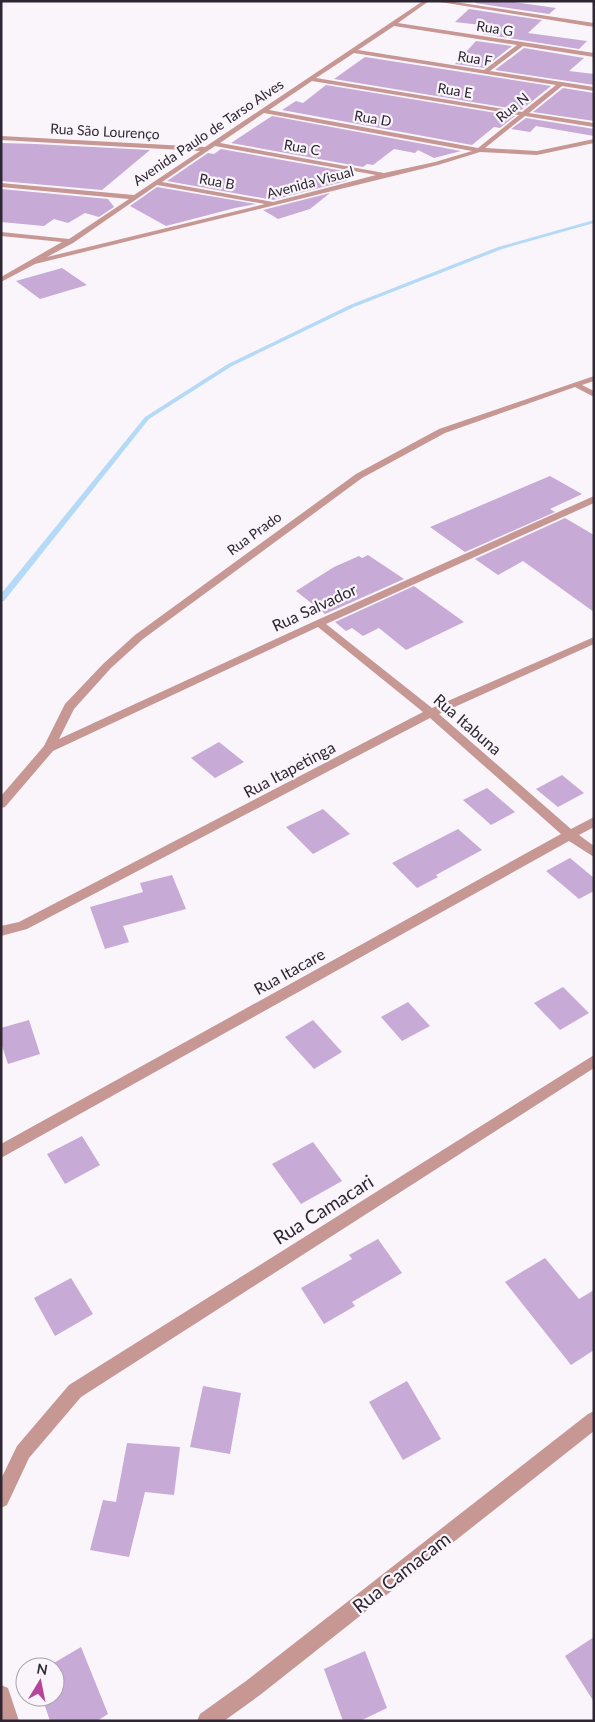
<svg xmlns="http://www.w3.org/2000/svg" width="595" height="1722" font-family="Lato,sans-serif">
<rect width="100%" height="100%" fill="#f9f5fb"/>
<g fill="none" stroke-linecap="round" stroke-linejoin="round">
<path fill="#b5daf7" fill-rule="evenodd" d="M594 220V223L502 249 354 307 232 366 149 419 4 601H1V594L145 417 228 364 350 305 498 247Z"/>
</g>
<path fill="#c7aad6" d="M477 1H506L556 8 549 14 475 3Z
M469 9 542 20 528 33 587 41 579 49 482 34 490 26 455 22Z
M476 41 512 46 484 68 455 64Z
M524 48 584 58 569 71 594 74V85L495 70Z
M365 57 551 86 521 110 334 79Z
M326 85 515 116 500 128 494 127 472 145 282 110 296 101 303 103Z
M563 88 594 93V121L533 112Z
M272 116 461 151 434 158 418 150 415 153 394 149 373 165 367 164 363 167 231 143Z
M526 118 594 129V136L536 126 530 132 511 129Z
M1 143 35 144 150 150 102 190 1 181Z
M221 149 355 173 346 181 273 200 167 181 208 153 214 154Z
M157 187 256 204 235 208 166 226 130 206Z
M1 189 108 199 114 207 99 217 85 213 68 223 54 219 44 226 1 222Z
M330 193 310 209 278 219 263 210Z
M62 268 87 285 40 299 16 281Z
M550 476 582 494 550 509 555 512 465 552 430 527Z
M565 518 594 535V612L523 561 498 575 475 559Z
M368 555 404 579 325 614 296 591 334 567 359 556 362 558Z
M414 586 464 622 406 650 379 628 363 636 352 628 346 631 335 622Z
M219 742 244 762 215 778 191 758Z
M562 775 584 793 558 807 536 789Z
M487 788 515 812 491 825 463 800Z
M323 809 350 834 313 854 286 827Z
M458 829 482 850 436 875 438 877 417 888 392 863Z
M570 858 594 878V891L579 899 546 871Z
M172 875 186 909 123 926 129 942 105 949 90 907 143 892 140 883Z
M563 987 589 1013 560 1030 534 1003Z
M408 1002 430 1026 402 1041 381 1017Z
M29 1020 40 1054 8 1064 1 1043V1028Z
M313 1020 342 1052 314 1069 285 1037Z
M82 1136 100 1165 65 1184 47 1154Z
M313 1142 342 1181 301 1204 272 1164Z
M378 1239 402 1273 352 1302 355 1306 324 1324 301 1288 352 1259 349 1255Z
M545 1258 579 1299 594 1290V1350L571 1365 505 1282Z
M71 1278 93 1314 55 1336 34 1298Z
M407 1381 441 1439 403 1460 369 1402Z
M203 1386 241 1393 230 1454 190 1447Z
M127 1443 180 1447 174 1495 145 1492 129 1557 90 1550 103 1500 116 1502Z
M594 1637V1702L565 1656Z
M81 1647 108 1714 97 1721H50L42 1697H55V1667H47Z
M365 1651 387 1708 360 1721H343L324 1669Z"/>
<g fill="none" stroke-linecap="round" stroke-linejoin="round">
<path fill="#c79793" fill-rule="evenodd" d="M423 1H429L398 23 594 53V57L523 46 490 71 594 87V91L562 86 529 113 594 123V127L525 116 485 148 537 151 594 139V143L537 155 480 152 438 165 35 264 1 282V277L62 242 1 236V232L69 239 129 199 1 187V183L134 195 200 151 1 140V136L205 147ZM394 26 517 45 484 70 358 50ZM354 53 556 85 522 112 316 78ZM312 81 519 115 478 148 269 110ZM264 113 472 151 435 162 384 173 220 143ZM215 146 376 175 273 202 162 182ZM157 185 265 204 47 257 73 243Z
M434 1H448L594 23V27Z
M594 376V381L582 385 594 391V397L575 387 445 433 362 478 143 639 111 668 74 709 59 739 315 621 594 496V503L326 624 432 708 594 637V644L439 714 571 829 594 817V827L579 835 594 846V857L569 841 1 1158V1144L561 834 430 718 27 929 1 936V926L19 922 423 712 318 627 53 751 5 807 1 808V796L44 746 65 704 103 664 135 635 356 474 439 429Z
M594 1055V1068L81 1397 29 1458 7 1505 1 1508V1479L17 1446 69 1385Z
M594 1411V1431L260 1695 224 1721H197L200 1714 246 1681 588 1414Z
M1 1685 8 1688 19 1721H1Z"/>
</g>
<g text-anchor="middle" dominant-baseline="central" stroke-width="4.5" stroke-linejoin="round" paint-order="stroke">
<g font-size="14" fill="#2e2632" stroke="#f9f5fb">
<text transform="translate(495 28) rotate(9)">Rua G</text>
<text transform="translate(475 58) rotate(9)">Rua F</text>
<text transform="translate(455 90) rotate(9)">Rua E</text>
<text transform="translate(512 107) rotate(-39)">Rua N</text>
<text transform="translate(373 118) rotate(10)">Rua D</text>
<text transform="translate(105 131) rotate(3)">Rua São Lourenço</text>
<text transform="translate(208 132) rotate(-34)">Avenida Paulo de Tarso Alves</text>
<text transform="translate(302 147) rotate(10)">Rua C</text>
<text transform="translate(217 181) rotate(10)">Rua B</text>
<text transform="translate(310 182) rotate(-15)">Avenida Visual</text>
<text transform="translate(254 533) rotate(-36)">Rua Prado</text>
</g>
<g font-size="16" fill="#2e2632" stroke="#f9f5fb">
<text transform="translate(314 607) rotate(-25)">Rua Salvador</text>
<text transform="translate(468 724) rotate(41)">Rua Itabuna</text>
<text transform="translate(289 769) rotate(-28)">Rua Itapetinga</text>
<text transform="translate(289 971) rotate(-29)">Rua Itacare</text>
</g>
<g font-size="19" fill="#2e2632" stroke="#f9f5fb">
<text transform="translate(323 1209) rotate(-32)">Rua Camacari</text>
<text transform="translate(401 1572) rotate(-38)">Rua Camacam</text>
</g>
</g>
<rect width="595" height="1722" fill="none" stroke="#2e2632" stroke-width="5"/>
<g transform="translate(40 1682) rotate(10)"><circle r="24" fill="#f9f5fb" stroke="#a8a2ab"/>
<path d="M0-4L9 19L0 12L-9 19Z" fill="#b7439b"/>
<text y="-8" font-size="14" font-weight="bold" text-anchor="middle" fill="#2e2632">N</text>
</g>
</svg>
